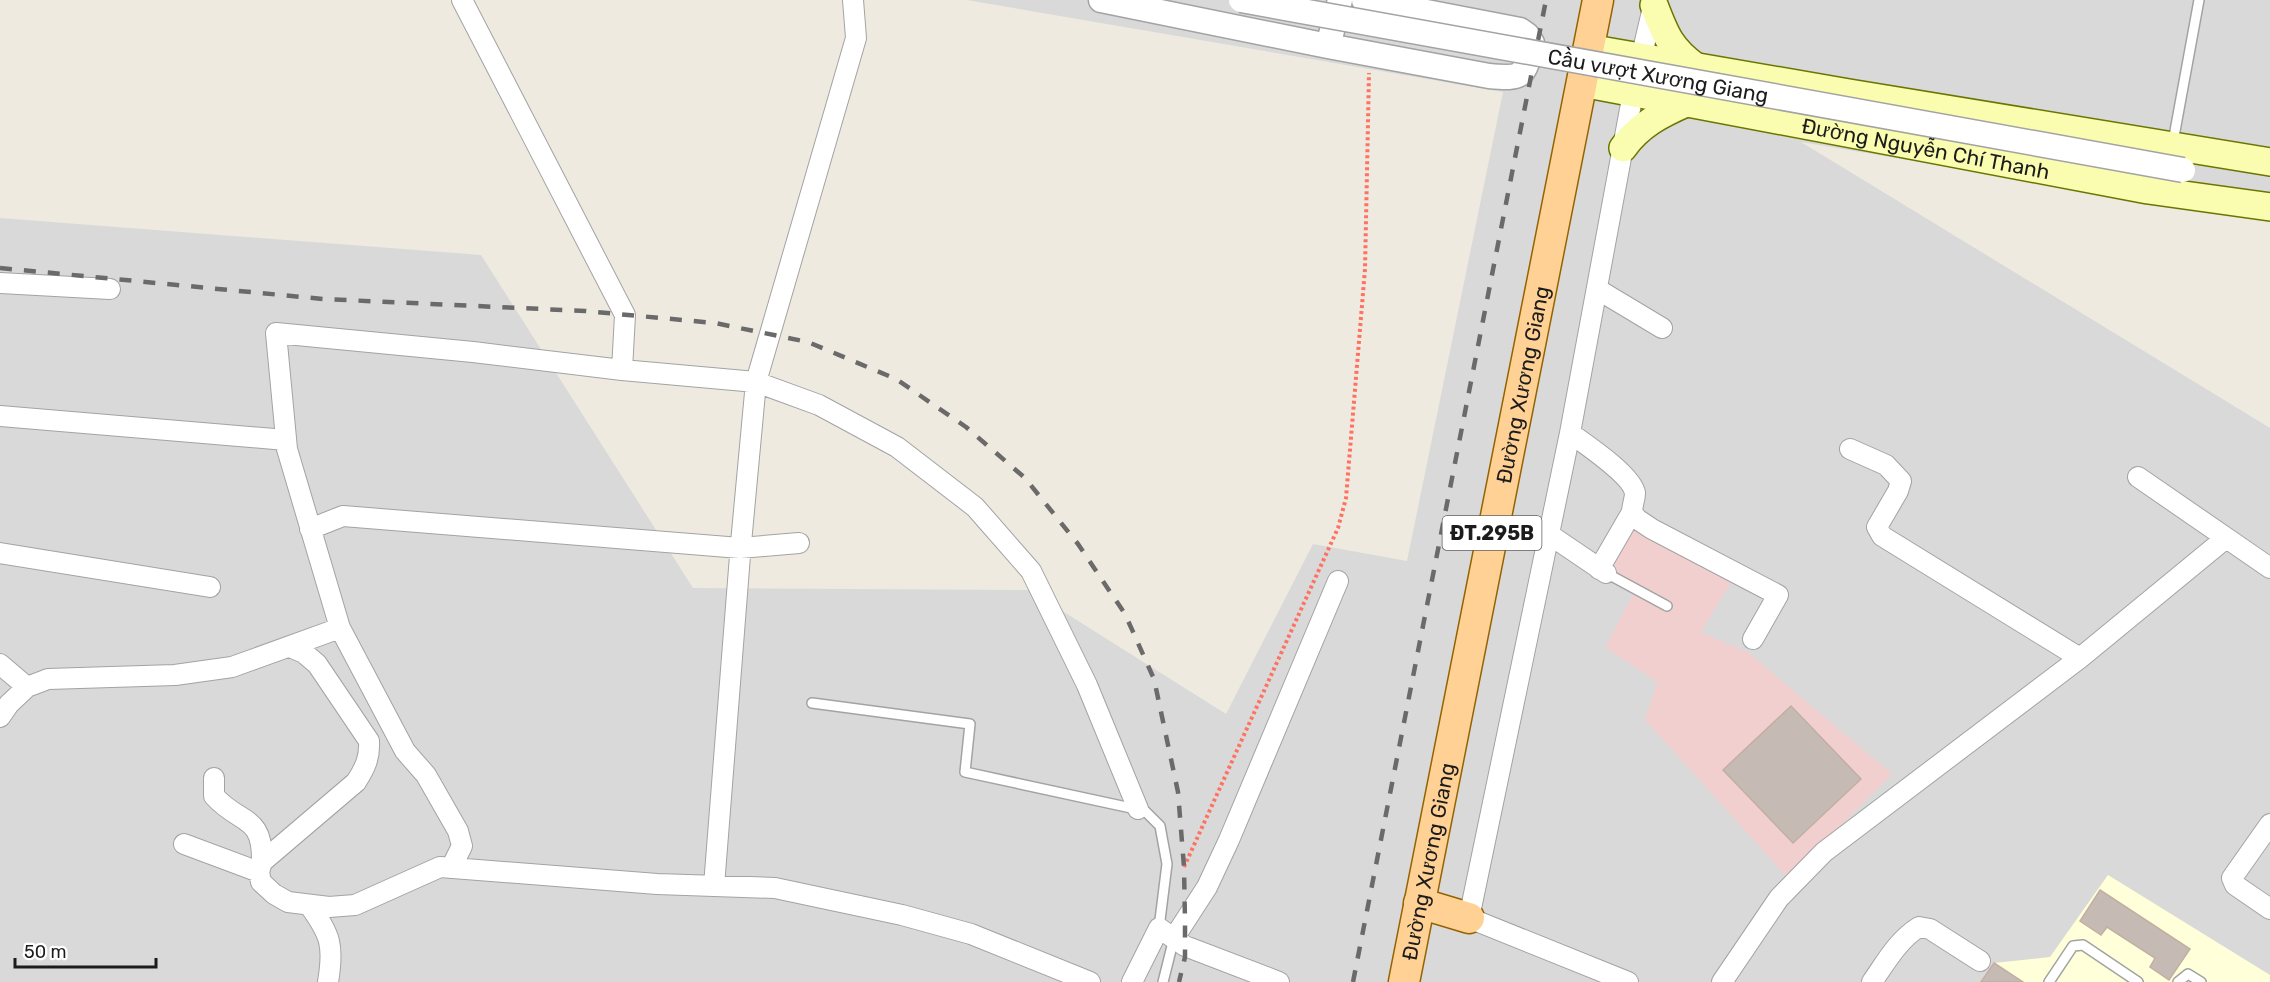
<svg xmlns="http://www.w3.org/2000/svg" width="2270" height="982" font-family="Rubik,sans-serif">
<rect width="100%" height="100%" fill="#eeeae0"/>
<path fill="#dad9d9" d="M967 0H2270V221L1801 142 2270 428V982H0V218L481 255 693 588 1029 590 1226 714 1313 544 1407 561 1503 92Z"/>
<path fill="#f1cfce" d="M1648 514 1741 566 1701 632 1749 653 1892 774 1788 878 1645 720 1657 682 1605 647 1633 595 1601 573 1630 521Z"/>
<path fill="#ffffd9" d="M2108 875 2270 975V982H1981L1994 963 2050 957Z"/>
<path fill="#c6bbb4" stroke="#c1afa2" stroke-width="1.5" d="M1791 706 1861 779 1793 843 1723 770Z
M2100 890 2190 949 2169 980 2150 967 2155 958 2107 927 2101 935 2080 921Z
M1994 963 2023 982H1981Z"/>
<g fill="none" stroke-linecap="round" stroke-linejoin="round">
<defs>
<path id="service" d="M2173 142 2199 0
M1606 573 1667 606
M812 703 970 724 965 772 1145 811 1160 826 1167 864 1159 928
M1163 982 1174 938
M2049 982 2073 946 2083 945 2138 982
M2178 982 2188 974 2201 982"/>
<path id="minor" d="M0 283 110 289
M1597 289 1662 328
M622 370 756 382 819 405 897 447 975 507 1031 571 1087 685 1138 809
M0 416 286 440
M1570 433C1585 444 1632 475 1635 493 1635 499 1632 506 1632 512L1637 519 1652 529 1778 595 1753 639
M1850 449 1886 465 1901 481 1898 491 1877 527 1882 536 2080 658
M2138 477 2270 568
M310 529 343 516 740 548 799 543
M1550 535 1606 573
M0 553 210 587
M1599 569 1632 512
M340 628 405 751 426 775 458 831 462 846 451 868
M290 647 304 653 317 664 369 741C370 758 365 768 356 782L262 862 259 872 261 882 274 894 288 902 329 907 355 905 440 867 657 884 775 888 902 915 971 934 1090 982
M0 664 27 687
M0 717 9 704 27 687 48 679 175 675 232 667 340 628 287 449 276 333 473 352 622 370 625 315 462 0
M214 778V796C240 825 263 814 262 862
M2270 824 2232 878 2235 885 2270 909
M184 844 259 872
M714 886 741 543 756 382 856 38 853 0
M309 905C331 935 334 946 328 982
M1174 938 1207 887 1229 840 1338 581
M1132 982 1159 928 1185 946 1279 982
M1628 982 1469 918 1570 433 1633 93 1654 3
M1722 982 1779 898 1824 852 2080 658 2226 538
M1872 982C1886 962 1898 940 1919 927L1930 929 1980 961"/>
<path id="tertiary" d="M1101 0 1328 46 1489 76C1524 79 1524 77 1532 43L1527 35 1520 30 1364 0
M1328 46 1340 0"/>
<g id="secondary">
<path d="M1654 5C1665 34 1670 48 1696 67"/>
<path d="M1588 48 1849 93 2270 162"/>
<path id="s1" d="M1582 83 2148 190 2270 207"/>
<path d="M1623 148C1639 125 1661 114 1686 103"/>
</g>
<g id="primary">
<path d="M1419 903 1469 918"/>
<path id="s2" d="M1404 982 1598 0"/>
</g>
</defs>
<use href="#service" stroke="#a3a3a3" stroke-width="12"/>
<use href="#minor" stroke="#a3a3a3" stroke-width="22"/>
<use href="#tertiary" stroke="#a3a3a3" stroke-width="27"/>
<use href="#secondary" stroke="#697600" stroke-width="30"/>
<use href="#primary" stroke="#946300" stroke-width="33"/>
<path stroke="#ff7161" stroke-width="4" stroke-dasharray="3 3" stroke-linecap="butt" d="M1184 867 1338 528 1346 498 1365 269 1369 73"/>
<use href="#service" stroke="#fff" stroke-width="9"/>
<use href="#minor" stroke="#fff" stroke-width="20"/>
<use href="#tertiary" stroke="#fff" stroke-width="24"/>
<use href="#secondary" stroke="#fafdaf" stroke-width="27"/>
<use href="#primary" stroke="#ffd195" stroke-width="30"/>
<path stroke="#6a6a6a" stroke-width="4.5" stroke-dasharray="12 12" stroke-linecap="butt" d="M0 268 323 299 585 311 715 323 808 342 896 379 966 427 1025 478 1078 544 1125 614 1154 679 1178 792 1184 867 1185 921V957L1179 982
M1353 982 1546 0"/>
<defs>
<g id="tertiary-bridge">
<path id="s3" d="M1241 0 2183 170"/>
</g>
</defs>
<use href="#tertiary-bridge" stroke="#a3a3a3" stroke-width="27" stroke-linecap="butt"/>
<use href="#tertiary-bridge" stroke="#fff" stroke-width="24"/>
</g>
<g text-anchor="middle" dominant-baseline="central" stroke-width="5" stroke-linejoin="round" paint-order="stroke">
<rect fill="#fff" stroke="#606060" stroke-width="1.5" x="1442.5" y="516" width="99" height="34" rx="4.5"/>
<g font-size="20" font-weight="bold" fill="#1c1c1c">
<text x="1492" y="533">ĐT.295B</text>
</g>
<g font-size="21" fill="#1c1c1c" stroke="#fff">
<text stroke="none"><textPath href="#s3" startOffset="424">Cầu vượt Xương Giang</textPath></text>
<text stroke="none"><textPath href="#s1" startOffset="350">Đường Nguyễn Chí Thanh</textPath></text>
<text stroke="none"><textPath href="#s2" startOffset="609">Đường Xương Giang</textPath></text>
<text stroke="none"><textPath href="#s2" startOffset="123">Đường Xương Giang</textPath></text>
</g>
</g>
<path d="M15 958v9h141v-9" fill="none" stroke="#1c1c1c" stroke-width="3"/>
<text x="24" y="958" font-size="18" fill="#1c1c1c" stroke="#ffffff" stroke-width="4.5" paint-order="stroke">50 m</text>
</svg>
